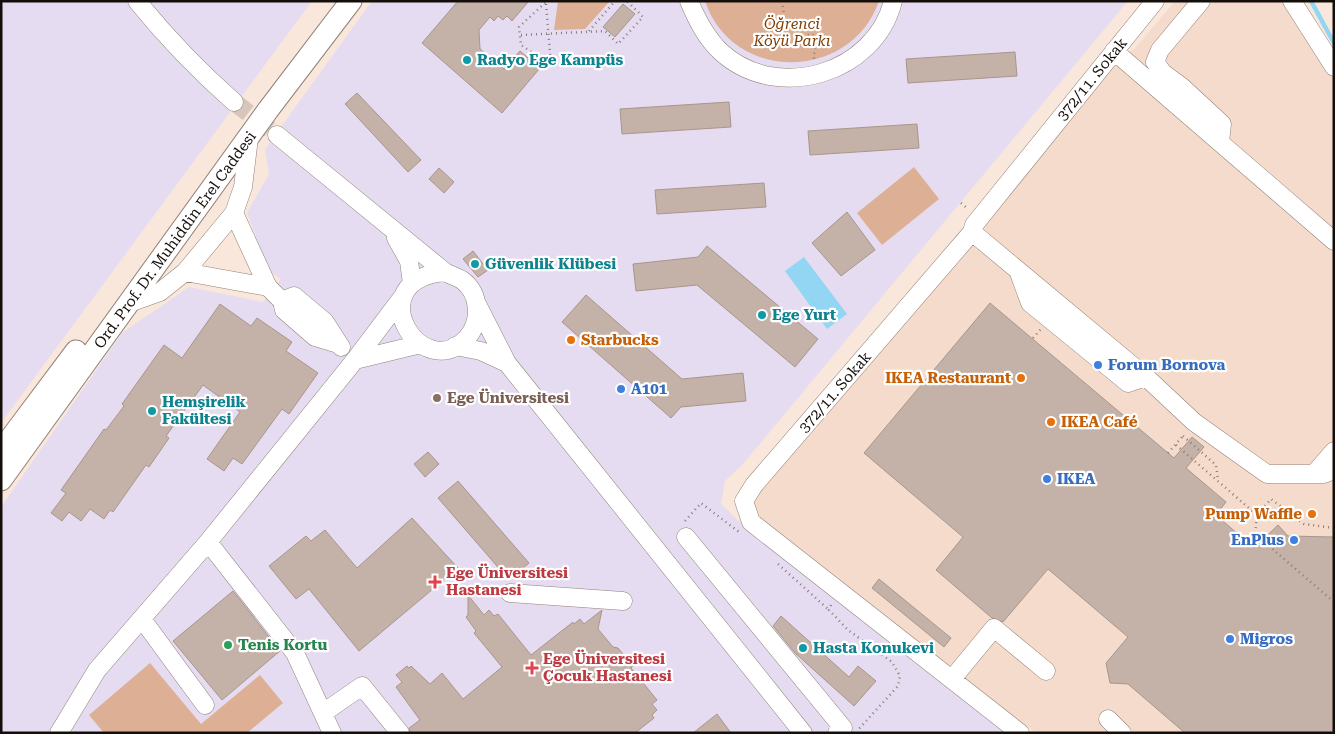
<svg xmlns="http://www.w3.org/2000/svg" width="1335" height="734" font-family="'Roboto Serif',serif">
<rect width="100%" height="100%" fill="#f9e7db"/>
<path fill="#f5dbcc" d="M1175 1H1303L1334 52V733H1036L757 521 752 497 1113 63 1135 48Z"/>
<path fill="#e6dcf1" d="M1 1H312L1 423Z
M372 1H1128L743 464 725 481 721 504 740 522 909 658 1008 733H1V507L122 333 189 287 263 302 281 279 268 270 247 213 269 174 265 149Z"/>
<path fill="#ddb095" d="M558 1H610L585 29 554 30Z
M705 1H879C851 82 732 83 705 1Z
M914 167 939 199 882 245 857 213Z
M150 663 201 724 260 675 283 703 247 733H104L89 715Z"/>
<path fill="#92d6f4" d="M804 257 847 314 827 329 785 271Z"/>
<g fill="none" stroke-linecap="round" stroke-linejoin="round">
<path stroke="#92d6f4" stroke-width="4.5" d="M1311 1 1334 43"/>
</g>
<path fill="#c4b2a8" stroke="#a8968d" d="M458 1H529L512 21 507 16 503 20 498 16 494 21 490 17 479 30 480 49 504 69 520 51 540 68 502 113 422 43Z
M623 4 635 14 615 37 603 27Z
M1015 52 1017 76 908 83 906 59Z
M357 93 421 160 408 172 345 104Z
M729 102 731 127 622 134 620 109Z
M917 124 919 148 810 155 808 131Z
M439 168 454 182 444 193 429 179Z
M764 183 766 207 657 214 655 190Z
M847 212 875 250 841 276 812 243Z
M707 246 818 339 795 367 697 285 636 291 633 264 698 257Z
M473 251 488 270 478 277 463 259Z
M586 295 682 379 743 373 746 401 681 407 671 418 562 322Z
M990 303 1174 458 1192 437 1204 447 1186 468 1226 502 1216 515 1254 548 1278 525 1288 536 1334 537V733H1185L1128 684 1110 683 1106 663 1128 637 1048 569 1003 622 992 618 936 570 963 537 864 453Z
M220 304 251 326 257 318 292 342 286 351 318 373 289 414 282 409 242 464 233 458 224 471 207 459 240 412 203 385 166 436 169 438 149 467 146 465 113 512 110 510 104 519 90 509 81 521 69 512 62 521 51 513 66 493 61 490 104 429 106 430 124 406 122 404 164 345 182 358Z
M428 452 439 464 425 477 414 464Z
M458 481 529 563 509 580 438 498Z
M412 518 458 568 359 651 309 589 296 599 269 566 306 536 311 541 325 530 357 568Z
M879 579 951 638 944 647 872 588Z
M233 591 280 651 222 700 173 641Z
M468 595 484 615 489 610 494 616 498 614 531 655 573 622 574 624 580 619 584 624 602 610 598 629 613 647 618 648 633 666 631 668 657 700 652 704 657 710 652 715 654 718 635 733H410L409 728 420 720 396 687 402 682 396 675 407 666 409 668 411 666 430 684 442 673 463 699 502 667 474 633 476 631 466 617 468 615Z
M781 616 849 677 858 666 876 681 854 706 795 653 773 626Z
M717 714 731 733H693Z"/>
<g fill="none" stroke-linecap="round" stroke-linejoin="round">
<path stroke="#d7c6bc" stroke-width="18" stroke-dasharray="18 9" stroke-linecap="butt" d="M234 102 277 135"/>
<defs>
<path id="minor" d="M137 1C167 38 199 71 234 102
M689 1C697 20 706 38 721 52 777 103 875 74 893 1
M1201 1 1160 50 1155 62 1163 73 1182 87 1222 124 1220 142
M1292 1 1334 67
M1114 51 1334 241
M277 135 445 272C450 275 457 277 462 280 481 294 481 322 467 338 421 387 357 280 445 272
M234 213 268 287 282 301 284 310 315 337 338 344
M972 232 1146 377 1194 422 1267 474H1324L1334 470
M396 238 409 261 412 284
M185 272 268 287
M1019 273 1030 303 1128 383 1146 377
M282 301 294 296 325 322 341 347
M476 302 507 363 803 733
M129 303 160 292 185 272 234 213 243 187 249 138
M455 346 481 351 507 363
M355 360 421 344
M1314 474 1334 451
M686 537 843 728 837 733
M208 542 295 653 332 733
M510 593 623 601
M142 619 205 705
M952 679 994 628 1046 671
M323 713 362 686 400 733
M1108 719 1122 733
M59 733 97 670 208 542 355 360 404 295
M1020 733 751 522 744 501 754 485 972 232 974 225 1155 1"/>
<path id="major" d="M1 451 76 351
M1 480 268 110 351 1"/>
</defs>
<use href="#minor" stroke="#928177" stroke-width="19"/>
<use href="#major" stroke="#928177" stroke-width="23"/>
<path stroke="#897d75" stroke-width="2.5" stroke-dasharray="1 4" stroke-linecap="butt" d="M782 1 787 35H815L814 59
M546 4 551 65 521 45 519 27 547 1
M589 31 615 1
M521 35 605 31 618 44 643 17 627 1
M961 203 967 208
M1033 338 1041 329
M1183 436 1216 465 1218 480
M1176 445 1257 515
M1168 453 1183 436
M685 521 701 503 739 532
M1334 528 1304 524 1271 499 1257 515 1255 534 1334 602
M778 564 829 610
M831 605 829 610 848 630 892 662 900 676 898 686 857 731"/>
<use href="#minor" stroke="#fff" stroke-width="18"/>
<use href="#major" stroke="#fff" stroke-width="21"/>
</g>
<g fill="#0f9aa8" stroke="#fff" stroke-width="2">
<circle cx="467" cy="60" r="5"/>
<circle cx="475" cy="264" r="5"/>
<circle cx="762" cy="315" r="5"/>
<circle cx="152" cy="411" r="5"/>
<circle cx="803" cy="648" r="5"/>
</g>
<g fill="#e8710a" stroke="#fff" stroke-width="2">
<circle cx="571" cy="340" r="5"/>
<circle cx="1021" cy="378" r="5"/>
<circle cx="1051" cy="422" r="5"/>
<circle cx="1312" cy="514" r="5"/>
</g>
<g fill="#3f7fe0" stroke="#fff" stroke-width="2">
<circle cx="1098" cy="365" r="5"/>
<circle cx="621" cy="389" r="5"/>
<circle cx="1047" cy="479" r="5"/>
<circle cx="1294" cy="540" r="5"/>
<circle cx="1230" cy="639" r="5"/>
</g>
<circle fill="#8d6e63" stroke="#fff" stroke-width="2" cx="437" cy="398" r="5"/>
<g fill="#e0444e" stroke="#fff" stroke-width="2">
<path d="M432.5 574.5h5v5h5v5h-5v5h-5v-5h-5v-5h5z"/>
<path d="M529.5 660.5h5v5h5v5h-5v5h-5v-5h-5v-5h5z"/>
</g>
<circle fill="#2e9e5b" stroke="#fff" stroke-width="2" cx="228" cy="645" r="5"/>
<g text-anchor="middle" dominant-baseline="central" stroke-width="4.5" stroke-linejoin="round" paint-order="stroke">
<g font-size="15" font-style="italic" fill="#7f3d02" stroke="#fff">
<text x="792" y="24">Öğrenci<tspan x="792" dy="17">Köyü Parkı</tspan></text>
</g>
<g font-size="15" font-weight="bold" fill="#0d838f" stroke="#fff" text-anchor="start">
<text x="477" y="60">Radyo Ege Kampüs</text>
<text x="485" y="264">Güvenlik Klübesi</text>
<text x="772" y="315">Ege Yurt</text>
<text x="162" y="402">Hemşirelik<tspan x="162" dy="17">Fakültesi</tspan></text>
<text x="813" y="648">Hasta Konukevi</text>
</g>
<g font-size="15" fill="#140e0b" stroke="#fff">
<text transform="translate(1092 79) rotate(-51)">372/11. Sokak</text>
<text transform="translate(175 240) rotate(-54)">Ord. Prof. Dr. Muhiddin Erel Caddesi</text>
<text transform="translate(835 392) rotate(-49)">372/11. Sokak</text>
</g>
<g font-size="15" font-weight="bold" fill="#c56008" stroke="#fff" text-anchor="start">
<text x="581" y="340">Starbucks</text>
<text x="1011" y="378" text-anchor="end">IKEA Restaurant</text>
<text x="1061" y="422">IKEA Café</text>
<text x="1302" y="514" text-anchor="end">Pump Waffle</text>
</g>
<g font-size="15" font-weight="bold" fill="#366cbe" stroke="#fff" text-anchor="start">
<text x="1108" y="365">Forum Bornova</text>
<text x="631" y="389">A101</text>
<text x="1057" y="479">IKEA</text>
<text x="1284" y="540" text-anchor="end">EnPlus</text>
<text x="1240" y="639">Migros</text>
</g>
<g font-size="15" font-weight="bold" fill="#785e54" stroke="#fff" text-anchor="start">
<text x="447" y="398">Ege Üniversitesi</text>
</g>
<g font-size="15" font-weight="bold" fill="#be3a42" stroke="#fff" text-anchor="start">
<text x="446" y="573">Ege Üniversitesi<tspan x="446" dy="17">Hastanesi</tspan></text>
<text x="543" y="659">Ege Üniversitesi<tspan x="543" dy="17">Çocuk Hastanesi</tspan></text>
</g>
<g font-size="15" font-weight="bold" fill="#27864d" stroke="#fff" text-anchor="start">
<text x="238" y="645">Tenis Kortu</text>
</g>
</g>
<rect width="1335" height="734" fill="none" stroke="#140e0b" stroke-width="5"/>
</svg>
